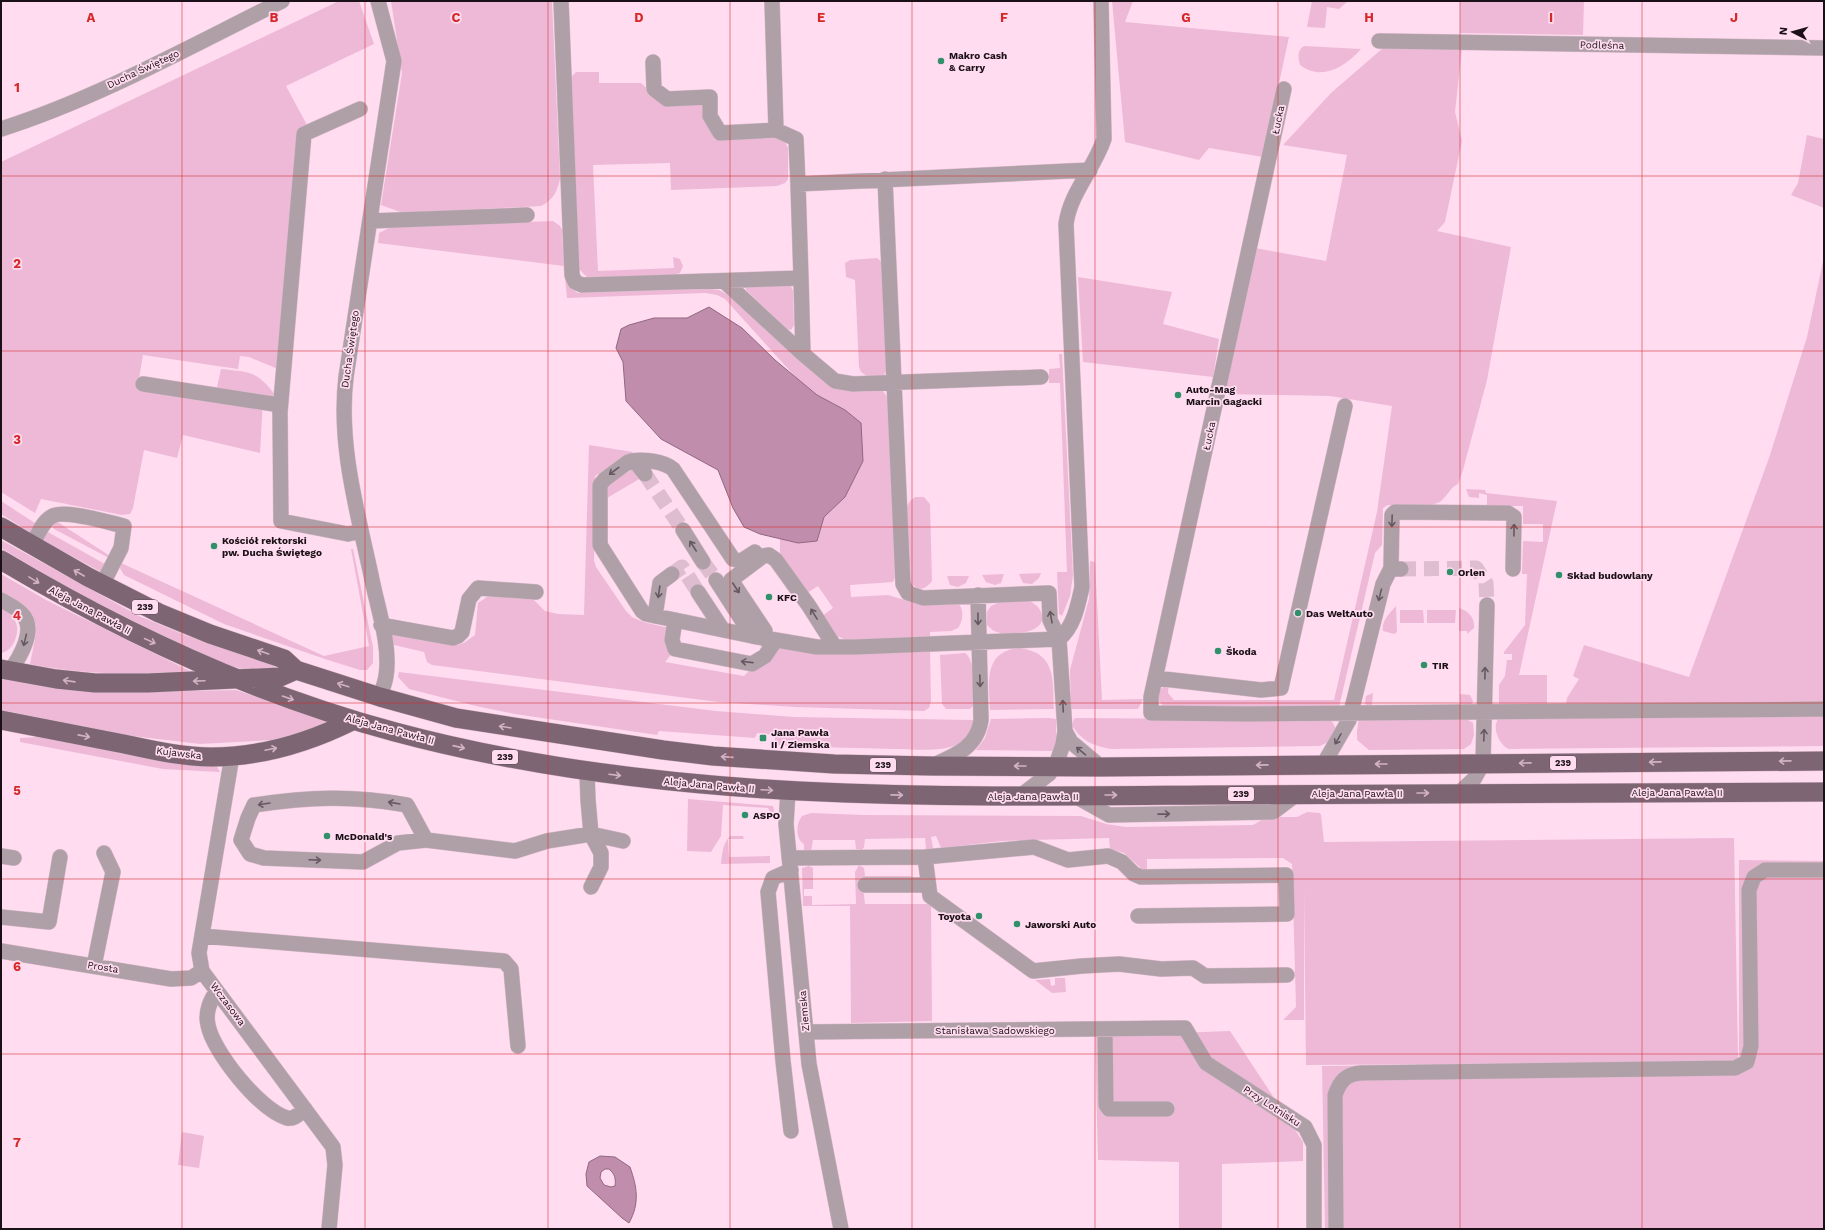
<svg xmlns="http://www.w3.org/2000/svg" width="1825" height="1230" font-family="'Work Sans',sans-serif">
<rect width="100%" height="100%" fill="#ffdcef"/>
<path fill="#eeb9d7" d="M339 1H359L374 44 286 86 307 125 278 369 249 357 240 356 238 369 143 355 137 390 214 401 221 369C249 372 258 371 275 395L263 399 260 453 183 435 177 458 144 450 133 508 130 514 122 515 41 499 35 513 1 492V162Z
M391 1H552L560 179C557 192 553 200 541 206L403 213 381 205 402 73Z
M1112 1H1133L1125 22 1289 37 1263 157 1209 148 1199 160 1125 142Z
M1312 1H1348L1339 9 1327 7 1325 28 1307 27Z
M1460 1H1584L1583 35 1460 33Z
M1304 46 1361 49C1346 66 1322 82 1300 65 1298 58 1297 50 1304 46Z
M1383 48H1462L1455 112 1462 141 1445 222 1437 231 1511 247 1487 380 1463 470 1458 484C1447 489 1446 503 1433 504L1432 506 1388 505 1383 508 1382 545 1375 553 1339 707H1164L1158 700 1160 690 1169 682 1168 693 1174 700H1334L1377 512 1392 406 1330 396 1224 394 1255 248 1326 261 1347 155 1283 145 1331 93Z
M576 72H599V83H641L664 105 702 104 704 118 715 140 776 137 784 140 788 148V179L785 183 777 186 671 190 670 163 593 165 598 271 674 268 673 257 680 259 683 266 680 273 673 275 588 278 577 267 570 78Z
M1807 135 1824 139V208L1791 195 1798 183Z
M553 221 560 226 562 230 564 266 378 243 379 233 391 227Z
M1824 257V705L1566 704 1567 698 1579 679 1573 676 1584 645 1689 677 1769 458 1807 337Z
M877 258 882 262 887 370 883 376 868 377 861 372 859 367 855 280 846 277 845 263 850 260Z
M1078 277 1172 292 1163 324 1219 339 1213 377 1083 362Z
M565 278 572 289 578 293 705 288 719 290 730 296 825 382 883 391 888 398 895 577 893 582 850 585 851 597 888 595 918 604H959C964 611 963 622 958 628L951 631 930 632V637L846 640 837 636 822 616 833 608 818 586 807 593 780 555V538L798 543 817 541 824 517 845 497V410L817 395 799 381 725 299 717 295 705 293 567 298Z
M788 284 791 286 793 291 794 325 791 330 787 329 746 290V287Z
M1059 354H1062L1073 575 1070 596 1062 616 1059 614 1057 572H1067L1060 383H1049V369L1060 368Z
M589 445 633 452 595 476 594 560 596 567 626 611 632 617 643 622 669 628 673 652 665 662 744 676 752 668 779 648 825 655 930 651 931 701 929 708 924 711 795 707 718 702 432 665 427 662 424 652 394 645 392 643V634L409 635 457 645 464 643 475 635 478 603 487 597H531L545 611 558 614 584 615Z
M633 469 641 478 607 498C604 482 621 477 633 469Z
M1466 489 1485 490 1486 493 1557 501 1519 675H1547V705L1499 706V685L1505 676 1507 660H1512V654H1504V652L1525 625 1527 574H1522L1523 541 1543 542V524H1523V506H1487V495L1479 493V498L1469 497Z
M915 497H924L930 504 932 581C925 590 917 592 911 582L907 506 910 501Z
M1 501 38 525 33 534 1 514Z
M56 521 110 556 109 558 54 529 51 524Z
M46 531 105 564 101 572 41 539Z
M1 540 139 616 185 635 274 666V668L243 669 228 665 169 639 111 610 61 584 1 548Z
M351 549H353L373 647V663L367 670H360L328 660 224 624 124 575 120 568 121 563 324 656 369 646Z
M1090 561 1095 562 1102 700 1143 699 1138 709H1071L1070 670 1089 599Z
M1041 573 1039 578 1032 584 1023 583 1019 574Z
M1 574 48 601 190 671C137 675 83 675 30 664 39 619 43 617 1 593Z
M1004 574 1001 583 995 585 986 582 982 575Z
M947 576H969L966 583 958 587 950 585Z
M1002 601C1010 601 1020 600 1028 601 1033 602 1038 606 1040 610 1053 633 1009 637 997 632 993 631 990 628 987 625V612L991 606Z
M1396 606 1397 632 1394 634 1383 631C1381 621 1390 613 1396 606Z
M1 607C6 611 14 616 16 623 20 633 13 652 1 653Z
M1459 608C1469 611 1475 618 1474 628L1467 634V631H1459Z
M1400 610H1423L1424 623H1400Z
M1427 610H1456L1455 623H1427Z
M1017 648C1056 651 1053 679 1054 709L990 710C989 684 983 653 1017 648Z
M965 653C976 660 973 692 974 705L970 709H946L942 704 940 655Z
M399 672 716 711 794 717 973 720C972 729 968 738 960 743 943 753 916 749 897 749 856 748 816 747 775 745V735L757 733 755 738 659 731 657 735 515 714 476 706 409 689 398 677Z
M1 679 59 689 101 693 236 690 331 722V724L272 740 200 744 133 736 1 710Z
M1373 693 1372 705H1460V694L1470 695 1473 701 1471 706H1367L1365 703 1366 696Z
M1824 715V746L1509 749C1499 746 1491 726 1499 718Z
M1049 718 1056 719V743L1052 751 976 750 985 738 991 719Z
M1076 718 1330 720 1333 723 1336 729 1330 741 1320 746 1111 749C1094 746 1081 741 1072 725L1074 719Z
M1465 718 1473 723 1474 735 1471 744 1464 749 1369 750 1357 740V730L1359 719Z
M38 737 216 765 220 772 163 769 20 742V738Z
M688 799 773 806 776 818 773 817 768 808 723 805 721 836 711 852 687 851Z
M1307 812 1320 813 1321 815 1324 842 1734 838 1738 1057 1736 1062 1306 1065 1304 890V1020H1283L1296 1007 1292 864 1283 858 1147 859V869L1143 870 1124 853 1110 849 1109 838 1002 841 941 848 936 836 931 837 933 847 932 849H926L925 838 865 839 864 847 862 850 856 849 855 840H813L811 851 806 852 804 850V844C795 839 796 823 802 816L811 813 862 815 1081 816 1106 824 1126 827 1253 825 1267 817H1297Z
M730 836H743L744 839H728L729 857 770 856V863L721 864C722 854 723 843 730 836Z
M1739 860 1824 861V1229H1325L1322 1066 1736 1063 1739 1057Z
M859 865 864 868 865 876H911L912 878 862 879 865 904H929L931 906 932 1021 851 1023 850 906H803L802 868 809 866 813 868V889H804V896H812V905L856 904 855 872Z
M1055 978H1065L1066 992 1052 993 1035 980 1050 979 1051 986 1055 985Z
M1230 1031 1303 1142V1161L1222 1164V1229H1179V1162L1098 1160 1095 1036Z
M182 1132 204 1136 199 1168 178 1165Z"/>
<path fill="#c18dac" stroke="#8f687f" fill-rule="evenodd" d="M709 307 742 328 775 360 817 395 845 410 861 423 863 461 845 497 824 517 817 541 798 543 760 534 744 527 733 508 718 470 661 439 626 401 623 362 616 348 621 329 629 325 654 318H687Z
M600 1156 615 1157 630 1167C637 1187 640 1203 629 1223L622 1218 587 1186 586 1174 589 1162ZM605 1169H609C615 1174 616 1179 615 1186L611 1187 604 1185 600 1178 601 1172Z"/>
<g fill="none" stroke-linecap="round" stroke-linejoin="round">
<path stroke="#ddbdcf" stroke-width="15" stroke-dasharray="15 8" stroke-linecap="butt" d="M645 474 683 530
M703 562 716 580
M1401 569 1476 568 1486 583 1487 605
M672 574 682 567 698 592"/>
<defs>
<path id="minor" d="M378 1 394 61 346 377C338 444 357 510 371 575 377 607 391 644 386 676 385 683 382 690 380 697
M561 1 572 275 575 282 582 285 801 278 803 354
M772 1 776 130
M1379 41 1824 48
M653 62 654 89 667 99 710 97V116L720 133 776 130 796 139 798 184 1090 170
M1284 89 1151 697V713L1248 714 1824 709
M360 109 304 134 280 412 281 521 348 534 361 531
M1 129C96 99 191 46 282 1
M885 179 903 584 908 593 923 598 1049 593 1050 620 1059 639 1065 731 1063 744 1057 762 1049 774 1019 797
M798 184 801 278
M370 221 527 215
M724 281 803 354 835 381 853 384 1041 377
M143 384 280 405
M631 461C643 459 663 461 673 469L733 559 741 561 755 552
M645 474 636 463 628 462 605 479 600 485V545L642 611 646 614 752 636 817 647H855L1059 639C1074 627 1078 605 1082 587L1066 224C1070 193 1094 169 1104 139L1101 1
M683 530 703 562
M32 545C37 537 42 522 51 517 63 508 109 523 124 526L121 548 102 585
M1391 568 1392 515 1395 512 1508 513 1514 517 1513 569
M716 580 752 636
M698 592 723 630
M1 600C8 604 17 608 22 614 37 629 20 657 10 671
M655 616 660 583 672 574
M675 620 672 640 675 649 752 664 765 656 775 641
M381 625 453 638 458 636 462 632 469 599 478 588 536 592
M764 639 765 631 731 580 763 556 769 555 776 560 809 606 835 647
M1155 678 1261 690 1281 688 1345 406
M1065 731 1071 742 1101 767
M232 756 199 953 202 971 333 1147 335 1165 329 1229
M934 765C956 755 977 747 981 720L978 595
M1323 765 1349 720 1383 584 1391 568 1401 569
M587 772 588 800 591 834 601 853V867L591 887
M788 791 786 824 809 1064 841 1229
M1459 793 1474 779 1483 763 1487 605
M1075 796 1109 815 1273 812 1297 794
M426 840 407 805C352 795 309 797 254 805L248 818 241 840 250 854 264 858 363 862 398 843 426 840 515 851 547 841 591 834 623 841
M1 856 14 858
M789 858 925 857
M791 870 773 878 768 892 783 1061 791 1131
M865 885H928
M1138 916 1287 914 1286 875 1141 877 1134 874 1122 862 1108 856 1068 860 1034 847 925 857 930 896 1033 971 1082 966 1119 964 1161 969 1193 968 1205 976 1287 975
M1 917 49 922 60 857
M202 936 504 961 511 969 518 1046
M1 951 171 979 191 978 202 971
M94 966 113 872 104 853
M217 991C210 1000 205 1013 208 1025 213 1052 260 1110 287 1118 294 1120 300 1113 305 1109
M1105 1029 1106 1105 1109 1109H1167
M806 1032 1185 1028 1206 1063 1305 1127 1314 1145V1229
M1336 1229 1335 1095C1340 1081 1346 1074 1361 1073L1735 1068 1747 1062 1751 1046 1749 890 1754 877 1765 870H1824"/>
<path id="major" d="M1 527 88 577 159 613 210 634 284 659 296 670 380 697 456 718 663 750 713 756 834 764 931 766 1101 767 1824 761
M1 560C125 634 256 695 395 732 660 803 934 797 1205 795 1412 793 1618 792 1824 792
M1 669 56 679 95 683H148L280 677 296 670
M1 720C42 728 83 736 124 744 152 750 181 757 211 757 260 757 310 742 354 720"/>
</defs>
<use href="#minor" stroke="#dbbbcc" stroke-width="16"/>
<use href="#major" stroke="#dbbbcc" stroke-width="20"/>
<use href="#minor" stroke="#afa0a8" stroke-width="15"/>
<use href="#major" stroke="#7e6574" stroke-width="19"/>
</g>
<defs><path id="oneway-shaft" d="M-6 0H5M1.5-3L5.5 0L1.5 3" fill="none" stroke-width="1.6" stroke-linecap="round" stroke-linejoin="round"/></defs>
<g stroke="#655860">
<use href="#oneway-shaft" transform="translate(614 471) rotate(143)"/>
<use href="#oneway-shaft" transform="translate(1392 521) rotate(92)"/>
<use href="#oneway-shaft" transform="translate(1514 530) rotate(-89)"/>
<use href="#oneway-shaft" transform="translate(693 546) rotate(-123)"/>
<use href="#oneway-shaft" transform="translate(736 588) rotate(57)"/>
<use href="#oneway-shaft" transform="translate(659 592) rotate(98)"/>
<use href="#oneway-shaft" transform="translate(1380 595) rotate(104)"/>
<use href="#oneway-shaft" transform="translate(814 614) rotate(-122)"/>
<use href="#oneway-shaft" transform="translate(1051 617) rotate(-100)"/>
<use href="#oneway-shaft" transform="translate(978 619) rotate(89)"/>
<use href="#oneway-shaft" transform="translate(25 640) rotate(104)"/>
<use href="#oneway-shaft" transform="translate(747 662) rotate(-174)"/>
<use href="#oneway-shaft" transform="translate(1485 673) rotate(-89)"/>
<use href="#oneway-shaft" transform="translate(980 681) rotate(88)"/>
<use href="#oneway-shaft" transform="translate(1063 706) rotate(-93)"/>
<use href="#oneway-shaft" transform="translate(1484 735) rotate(-88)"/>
<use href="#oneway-shaft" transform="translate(1338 739) rotate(120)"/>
<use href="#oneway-shaft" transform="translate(1081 751) rotate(-140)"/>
<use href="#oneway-shaft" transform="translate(394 803) rotate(-170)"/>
<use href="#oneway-shaft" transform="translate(264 804) rotate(171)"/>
<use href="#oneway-shaft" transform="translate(1164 814) rotate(-1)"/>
<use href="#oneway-shaft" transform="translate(315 860) rotate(2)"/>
</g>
<g stroke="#d2b2c4">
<use href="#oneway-shaft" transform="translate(79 573) rotate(-150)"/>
<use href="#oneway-shaft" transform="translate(34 580) rotate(31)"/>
<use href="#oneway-shaft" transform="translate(150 641) rotate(25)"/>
<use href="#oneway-shaft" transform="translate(263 652) rotate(-161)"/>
<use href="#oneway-shaft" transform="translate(69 681) rotate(-172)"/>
<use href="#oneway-shaft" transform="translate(199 681) rotate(178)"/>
<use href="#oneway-shaft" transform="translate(343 685) rotate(-162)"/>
<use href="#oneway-shaft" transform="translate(288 698) rotate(19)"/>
<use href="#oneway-shaft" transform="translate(505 727) rotate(-171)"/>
<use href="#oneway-shaft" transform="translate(84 736) rotate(11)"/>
<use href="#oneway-shaft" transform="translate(459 747) rotate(13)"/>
<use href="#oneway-shaft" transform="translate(271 749) rotate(-12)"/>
<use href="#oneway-shaft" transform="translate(727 757) rotate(-176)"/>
<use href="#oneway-shaft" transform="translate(1785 761) rotate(179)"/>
<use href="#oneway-shaft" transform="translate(1655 762) rotate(179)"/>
<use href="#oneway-shaft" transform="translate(1525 763) rotate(179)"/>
<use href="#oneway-shaft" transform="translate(1381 764) rotate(180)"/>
<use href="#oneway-shaft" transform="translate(1262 765) rotate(179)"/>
<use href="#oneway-shaft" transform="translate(1020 766) rotate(-180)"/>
<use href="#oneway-shaft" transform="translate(615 775) rotate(7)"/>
<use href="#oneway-shaft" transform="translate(767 790) rotate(3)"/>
<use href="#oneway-shaft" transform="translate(1423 793)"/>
<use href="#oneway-shaft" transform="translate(897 795) rotate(1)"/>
<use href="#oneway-shaft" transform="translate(1111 795)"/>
</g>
<path fill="none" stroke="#d62828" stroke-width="1" stroke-opacity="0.55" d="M182 1V1229M365 1V1229M548 1V1229M730 1V1229M912 1V1229M1095 1V1229M1278 1V1229M1460 1V1229M1642 1V1229M1 176H1824M1 351H1824M1 527H1824M1 703H1824M1 879H1824M1 1054H1824"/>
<g fill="#2f906a" stroke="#ffdcef" stroke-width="1.5">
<circle cx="941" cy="61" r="4"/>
<circle cx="1178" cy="395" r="4"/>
<circle cx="214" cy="546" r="4"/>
<circle cx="1450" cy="572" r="4"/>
<circle cx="1559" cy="575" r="4"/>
<circle cx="769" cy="597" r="4"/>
<circle cx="1298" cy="613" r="4"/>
<circle cx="1218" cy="651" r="4"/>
<circle cx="1424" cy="665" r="4"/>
<rect x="759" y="734" width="8" height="8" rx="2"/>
<circle cx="745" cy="815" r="4"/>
<circle cx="327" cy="836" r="4"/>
<circle cx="979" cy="916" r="4"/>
<circle cx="1017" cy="924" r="4"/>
</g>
<g text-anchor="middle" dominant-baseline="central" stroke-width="3.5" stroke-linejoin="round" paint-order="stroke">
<g fill="#ffdcef" stroke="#5f4d58" stroke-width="1">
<rect x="132" y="600" width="26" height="14" rx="3"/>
<rect x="492" y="750" width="26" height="14" rx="3"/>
<rect x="1550" y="756" width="26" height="14" rx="3"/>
<rect x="870" y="758" width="26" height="14" rx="3"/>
<rect x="1228" y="787" width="26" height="14" rx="3"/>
</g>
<g font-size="9" font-weight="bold" fill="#1b1017">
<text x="145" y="607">239</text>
<text x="505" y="757">239</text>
<text x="1563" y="763">239</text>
<text x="883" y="765">239</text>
<text x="1241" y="794">239</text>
</g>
<g font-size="10" fill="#1b1017" stroke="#ffdcef">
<text transform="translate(1602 45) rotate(1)">Podleśna</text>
<text transform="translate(143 69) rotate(-25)">Ducha Świętego</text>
<text transform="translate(1278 120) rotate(-78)">Łucka</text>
<text transform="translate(350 349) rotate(-82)">Ducha Świętego</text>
<text transform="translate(1209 436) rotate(-78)">Łucka</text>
<text transform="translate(90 610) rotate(28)">Aleja Jana Pawła II</text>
<text transform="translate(390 729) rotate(15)">Aleja Jana Pawła II</text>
<text transform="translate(179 753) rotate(7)">Kujawska</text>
<text transform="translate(709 785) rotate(5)">Aleja Jana Pawła II</text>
<text x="1677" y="792">Aleja Jana Pawła II</text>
<text x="1357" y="793">Aleja Jana Pawła II</text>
<text x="1033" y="796">Aleja Jana Pawła II</text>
<text transform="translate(103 967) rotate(9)">Prosta</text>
<text transform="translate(228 1004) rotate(53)">Wczasowa</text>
<text transform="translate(804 1011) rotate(-95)">Ziemska</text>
<text x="995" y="1030">Stanisława Sadowskiego</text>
<text transform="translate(1272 1106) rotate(33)">Przy Lotnisku</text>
</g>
<g font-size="10" font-weight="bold" fill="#1b1017" stroke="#ffdcef" text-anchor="start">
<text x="949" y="55">Makro Cash<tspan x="949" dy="12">&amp; Carry</tspan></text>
<text x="1186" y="389">Auto-Mag<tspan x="1186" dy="12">Marcin Gagacki</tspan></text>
<text x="222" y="540">Kościół rektorski<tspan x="222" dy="12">pw. Ducha Świętego</tspan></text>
<text x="1458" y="572">Orlen</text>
<text x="1567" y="575">Skład budowlany</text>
<text x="777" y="597">KFC</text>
<text x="1306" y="613">Das WeltAuto</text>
<text x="1226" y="651">Škoda</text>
<text x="1432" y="665">TIR</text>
<text x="771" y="732">Jana Pawła<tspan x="771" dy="12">II / Ziemska</tspan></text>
<text x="753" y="815">ASPO</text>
<text x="335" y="836">McDonald's</text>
<text x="971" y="916" text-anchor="end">Toyota</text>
<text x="1025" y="924">Jaworski Auto</text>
</g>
</g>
<g font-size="13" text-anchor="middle" font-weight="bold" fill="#d62828" stroke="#ffdcef" stroke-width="3.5" stroke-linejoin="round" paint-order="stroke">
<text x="91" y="22">A</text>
<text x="274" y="22">B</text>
<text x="456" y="22">C</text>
<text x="639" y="22">D</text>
<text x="821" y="22">E</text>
<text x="1004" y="22">F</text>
<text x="1186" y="22">G</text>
<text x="1369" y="22">H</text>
<text x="1551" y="22">I</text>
<text x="1734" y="22">J</text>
<text x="17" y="92">1</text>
<text x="17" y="268">2</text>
<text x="17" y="444">3</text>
<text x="17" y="620">4</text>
<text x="17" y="795">5</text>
<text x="17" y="971">6</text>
<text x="17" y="1147">7</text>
</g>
<rect width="1825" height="1230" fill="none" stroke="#1b1017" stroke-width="4"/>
<g transform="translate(1793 32) rotate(276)" stroke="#ffdcef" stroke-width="3" paint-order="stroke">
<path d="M0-3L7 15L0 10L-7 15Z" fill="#1b1017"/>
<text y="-6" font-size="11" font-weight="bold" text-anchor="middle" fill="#1b1017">N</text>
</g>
</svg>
